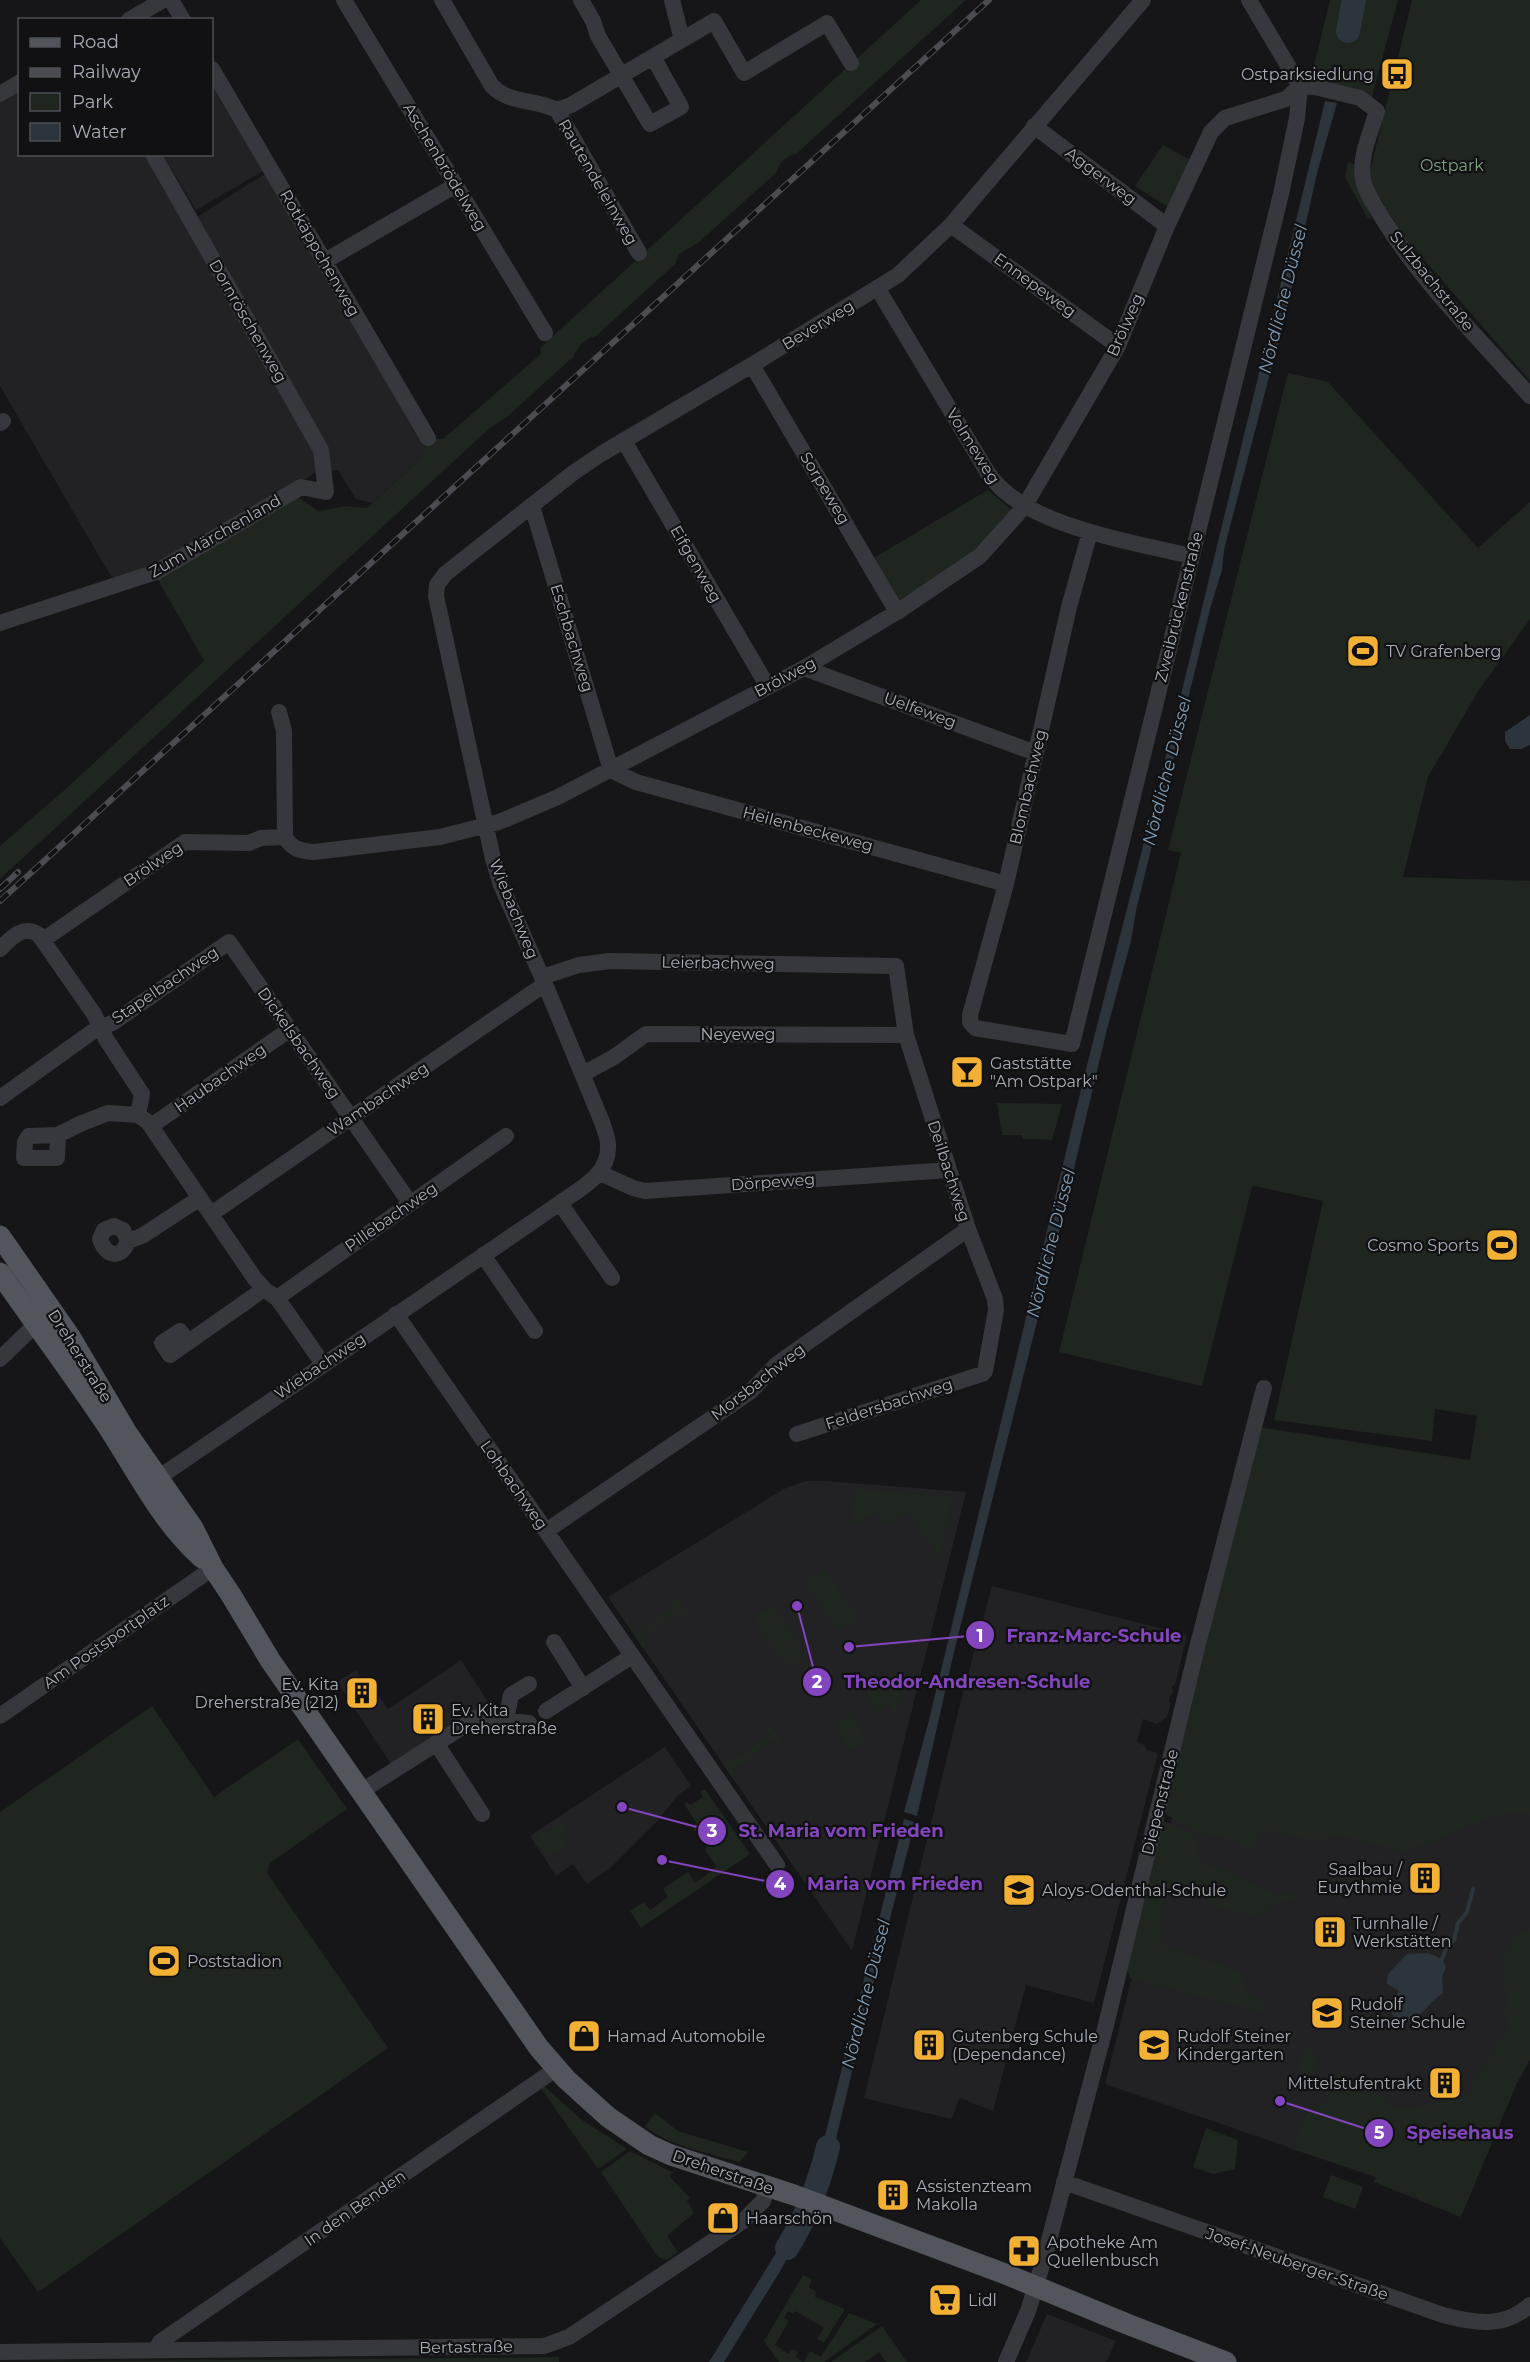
<svg xmlns="http://www.w3.org/2000/svg" width="1530" height="2362" font-family="Montserrat,sans-serif">
<rect width="100%" height="100%" fill="#161618"/>
<path fill="#222225" d="M212 82 263 171 196 210 163 155 212 154Z
M19 88 20 154 148 155 195 218 270 171 425 445 423 456 372 503 356 499 338 470 315 473 147 568 115 579 109 573 0 386V100Z
M805 1481H826L966 1492 852 1951 608 1597 784 1489Z
M992 1586 1187 1635 1175 1685 1172 1686 1173 1693 1170 1696 1169 1702 1171 1703 1167 1717 1157 1724 1143 1719 1137 1742 1144 1745 1147 1750 1158 1753 1094 2003 1026 1985 993 2111 960 2098 951 2119 864 2098 959 1708Z
M461 1660 488 1702 392 1766 337 1682 356 1670 366 1685 370 1683 388 1709Z
M665 1747 691 1786 678 1795 659 1819 609 1869 587 1884 573 1864 556 1876 530 1836Z
M1178 1795 1530 1800V2027L1459 2206 1105 2084Z
M1047 2314 1116 2341 1106 2362H1026Z"/>
<path fill="#1e261f" d="M921 0H966L796 154C785 156 780 162 776 173L698 243 679 254 675 264 596 336C583 340 579 345 573 357L508 416 491 427 0 879V846L69 786 204 661 157 578 298 497 318 511 346 506 367 508 423 456 426 439H443L541 354 540 348Z
M1330 0H1398L1371 100 1310 82Z
M1412 0H1530V381L1405 238 1374 189 1370 171 1373 159Z
M1163 145 1191 160 1168 207 1135 186Z
M1348 162 1355 165 1358 190 1372 218 1368 219 1345 177Z
M1288 373 1328 382 1478 548 1530 502V619L1477 693 1428 777 1403 877 1530 881V1816L1522 1813 1503 1814 1480 1821 1405 1852 1337 1835 1326 1839 1308 1840 1269 1830 1256 1836 1255 1852C1239 1844 1223 1832 1204 1836L1165 1814 1259 1427 1470 1460 1477 1416 1435 1409 1432 1441 1274 1420 1323 1201 1255 1186 1252 1187 1202 1386 1059 1352 1181 853 1168 850Z
M988 490 1013 511 986 546 900 600 897 599 872 559Z
M997 1103 1062 1104 1052 1140 1023 1139 1022 1135H1002Z
M856 1489 952 1497 940 1559 907 1511 889 1524 874 1513 856 1526 851 1517Z
M825 1569 858 1618 839 1631 805 1582Z
M672 1598C681 1599 687 1609 687 1618L685 1620 679 1612 642 1637 647 1645 643 1648 629 1627 632 1624 638 1632 675 1607 670 1599Z
M772 1605 806 1655 787 1668 753 1619Z
M893 1674 901 1686 896 1717 888 1705 878 1712 865 1693Z
M152 1706 214 1797 298 1739 347 1809 270 1863 267 1873 388 2048 38 2292 0 2238V1812Z
M850 1714 867 1740 851 1751 834 1724Z
M765 1727 770 1726C776 1730 782 1738 782 1746L780 1748 773 1740 733 1769 738 1777 734 1780 720 1759 723 1757 729 1764 770 1735Z
M705 1789 750 1854 641 1928 630 1911 644 1902 650 1910 668 1897 663 1889 688 1872 695 1883 717 1867 705 1850 707 1848 693 1827 697 1824 684 1804 687 1802 690 1805 703 1797 700 1792Z
M560 1819 569 1834 562 1838 567 1846 547 1858C542 1849 533 1840 541 1831L551 1830Z
M1163 1821 1182 1828 1198 1840 1197 1859 1277 1895 1302 1892 1297 1899 1271 1905 1257 1918 1216 1906 1205 1893 1192 1886 1176 1887 1163 1901 1160 1942 1165 1947 1227 1966 1242 1973 1248 1995 1266 2002 1264 2013 1130 1978 1126 1967Z
M1530 1929V2060L1517 2083 1461 2217 1374 2182 1376 2177 1292 2149 1306 2114 1323 2104 1327 2105 1330 2096 1328 2092 1330 2088 1322 2083 1343 2072 1352 2084 1385 2098 1384 2101 1395 2107 1410 2110 1411 2106 1431 2105 1456 2096 1459 2099 1472 2090 1470 2086 1485 2068 1502 2035H1506L1509 2021 1505 2019 1507 2000 1502 1973 1505 1971 1499 1959 1519 1933Z
M1302 2048 1314 2052 1317 2060 1314 2073 1305 2079 1296 2063 1300 2062Z
M543 2085 582 2120 627 2149 598 2169 540 2087Z
M655 2113 678 2131 748 2152 740 2162 735 2161C708 2153 666 2145 645 2126Z
M1206 2128 1238 2140 1235 2169 1213 2174 1193 2167Z
M630 2151 672 2172 670 2177 690 2198 687 2201 694 2213 667 2236 678 2252 667 2260 658 2257 601 2172Z
M1331 2175 1363 2187 1355 2209 1323 2197Z
M803 2275 812 2279 809 2288 816 2291 815 2297 845 2309 824 2343 817 2339 824 2328 795 2311 793 2314 788 2311 784 2318 789 2321 775 2345 789 2354 792 2349 798 2352 796 2357 803 2362H779L764 2341Z
M849 2313 877 2324 824 2362H804L810 2351 821 2357Z
M882 2326 907 2362H886L879 2352 865 2362H831Z
M559 2357V2362H18Z"/>
<path fill="#2c353c" d="M1325 101 1337 103 1317 173 1289 300 1224 550 1222 570 1210 609 1136 911 1131 941 1107 1029 1050 1270 954 1652 917 1816 904 1812 929 1720 1085 1073 1168 748Z
M1530 715V745L1521 749H1510L1505 741V732Z
M904 1819 915 1822 870 1996 826 2181 815 2176Z
M1428 1953 1442 1959 1446 1967 1442 1977 1443 1993C1425 2005 1424 2018 1403 2023L1394 2018 1390 2008 1399 1991 1387 1984 1388 1974 1407 1954Z
M798 2217 808 2221 779 2273 724 2362H709Z"/>
<g fill="none" stroke-linecap="round" stroke-linejoin="round">
<path stroke="#2c353c" stroke-width="4" d="M1442 1959 1446 1949 1454 1940 1458 1923 1467 1912 1473 1889"/>
<path stroke="#2c353c" stroke-width="24" d="M1348 31 1354 0
M787 2248C807 2216 819 2184 828 2147"/>
<path stroke="#37383d" stroke-width="16" d="M171 0 183 20
M344 0 545 333
M442 0 492 86C509 104 536 99 557 110L639 253
M581 0 593 21 598 36 650 124 681 107 653 57
M672 0 682 40
M1249 0 1300 86
M129 20 163 0
M212 69 428 438
M1300 86 1315 87 1360 98 1377 111C1371 132 1359 157 1363 178 1365 193 1376 207 1383 219 1423 284 1480 339 1530 396
M0 94 20 82
M557 110 571 105 714 21 744 73 827 23 851 63
M1034 126 1167 226
M951 225 1118 346
M325 261 456 185
M878 289 988 473C1023 526 1132 542 1191 556
M752 365 897 612
M0 423 3 421
M624 441 768 687
M532 506 611 770 636 782 1006 884
M1090 532 1069 607 1006 884 970 1015V1022L975 1028 1072 1044 1281 194 1297 118 1300 86
M0 623 156 572 301 487 326 492 321 450 153 154
M804 668 1036 753
M279 712 284 731 285 837
M285 837C292 849 300 851 314 852L440 837 499 822 558 797 804 668 897 612 980 556 1024 507 1118 346 1167 226 1211 132 1225 118 1286 99 1300 86
M43 940 185 842 249 843 261 838 285 837
M0 949C11 938 23 924 39 935L94 1014 106 1039 142 1094 138 1115
M542 977 579 965 610 961 896 966 906 1035 968 1229 995 1299 996 1310 985 1371 982 1374 797 1434
M583 1074 614 1057 646 1034 906 1035
M0 1098 92 1032 114 1022 229 942 410 1203
M151 1126 289 1030
M58 1135 57 1158H24L25 1142 29 1136 58 1135 80 1124 108 1113 138 1115 148 1122 255 1279 265 1290 277 1298 323 1364
M600 1173 633 1188 645 1191 949 1170
M560 1203 612 1278
M211 1214 545 984
M128 1241 123 1230 114 1226 104 1230 100 1239C106 1257 121 1260 128 1241L142 1236 200 1198
M483 1255 535 1331
M277 1298 506 1136
M396 1314 777 1865
M188 1342 180 1331 162 1343 170 1355 264 1289
M0 1359 35 1325
M158 1478 560 1203C581 1188 610 1174 608 1145 608 1137 604 1129 602 1122L545 984 501 885 493 859 436 596 437 585 445 574 573 473 601 454 752 365 898 275 951 225 1143 0
M546 1531 750 1392 777 1364 968 1229
M554 1642 583 1688
M546 1711 632 1656
M0 1716 213 1568 207 1560
M506 1720 511 1695 529 1684
M436 1743 482 1814
M360 1792 478 1717 529 1723
M1064 2182 1443 2315C1473 2323 1504 2329 1530 2305
M156 2350 160 2342 556 2069
M0 2352 544 2346 569 2337 743 2221 763 2201 768 2187
M1006 2362 1028 2311 1044 2259 1106 2025 1196 1652 1264 1388"/>
<path stroke="#53555c" stroke-width="21" d="M0 1236 71 1338 127 1433 193 1528 213 1568 231 1595 270 1660 539 2048 566 2079 608 2117 649 2145 671 2155 794 2195 1008 2275 1127 2324 1226 2362
M0 1273C35 1324 72 1373 106 1424 137 1471 160 1520 202 1558"/>
<defs>
<path id="rail" d="M0 889 18 872
M0 901 989 0"/>
</defs>
<use href="#rail" stroke="#4a4c52" stroke-width="6"/>
<use href="#rail" stroke="#111113" stroke-width="4" stroke-dasharray="11" stroke-linecap="butt"/>
</g>
<defs>
<symbol id="bus-square" viewBox="-11 -11 22 22"><rect x="-9" y="-9" width="18" height="18" rx="4" fill="#f2b134" stroke="#111113"/><path d="M-5-6H5V4H4V6H2V4H-2V6H-4V4H-5ZM-3.5-4V0h7V-4ZM-3.5 1.2v1.5H-2V1.2ZM2 1.2v1.5H3.5V1.2Z" fill="#111"/></symbol>
<symbol id="stadium-square" viewBox="-11 -11 22 22"><rect x="-9" y="-9" width="18" height="18" rx="4" fill="#f2b134" stroke="#111113"/><path d="M0-5a6.5 5 0 1 0 0 10a6.5 5 0 1 0 0-10ZM-3.5-1.8h7v3.6h-7Z" fill="#111"/></symbol>
<symbol id="bar-square" viewBox="-11 -11 22 22"><rect x="-9" y="-9" width="18" height="18" rx="4" fill="#f2b134" stroke="#111113"/><path d="M-6-5H6L.8 .8V4.5H3.5V6h-7V4.5H-.8V.8Z" fill="#111"/></symbol>
<symbol id="building-square" viewBox="-11 -11 22 22"><rect x="-9" y="-9" width="18" height="18" rx="4" fill="#f2b134" stroke="#111113"/><path d="M-4-6H4V6H1V3H-1V6H-4ZM-2.5-4.3h1.7v1.8h-1.7ZM.8-4.3h1.7v1.8H.8ZM-2.5-1h1.7V.8h-1.7ZM.8-1h1.7V.8H.8Z" fill="#111"/></symbol>
<symbol id="school-square" viewBox="-11 -11 22 22"><rect x="-9" y="-9" width="18" height="18" rx="4" fill="#f2b134" stroke="#111113"/><path d="M0-5L7-2L0 1L-7-2ZM-4 1L0 2.5L4 1V4Q0 6-4 4Z" fill="#111"/></symbol>
<symbol id="shop-square" viewBox="-11 -11 22 22"><rect x="-9" y="-9" width="18" height="18" rx="4" fill="#f2b134" stroke="#111113"/><path d="M-5-2.5h2.3a2.7 3.5 0 0 1 5.4 0H5L5.5 6h-11ZM-1.5-2.5h3a1.5 2.3 0 0 0-3 0Z" fill="#111"/></symbol>
<symbol id="pharmacy-square" viewBox="-11 -11 22 22"><rect x="-9" y="-9" width="18" height="18" rx="4" fill="#f2b134" stroke="#111113"/><path d="M-2-6h4v4h4v4h-4v4h-4v-4h-4v-4h4Z" fill="#111"/></symbol>
<symbol id="supermarket-square" viewBox="-11 -11 22 22"><rect x="-9" y="-9" width="18" height="18" rx="4" fill="#f2b134" stroke="#111113"/><path d="M-6-5.5h2.5l.6 2H6L4.5 2H-2.5L-4.4-4H-6ZM-1.5 3.2a1.3 1.3 0 1 0 .1 0ZM3 3.2a1.3 1.3 0 1 0 .1 0Z" fill="#111"/></symbol>
</defs>
<g fill-rule="evenodd">
<use href="#bus-square" x="1378" y="55" width="38" height="38"/>
<use href="#stadium-square" x="1344" y="632" width="38" height="38"/>
<use href="#bar-square" x="948" y="1053" width="38" height="38"/>
<use href="#stadium-square" x="1483" y="1226" width="38" height="38"/>
<use href="#building-square" x="343" y="1674" width="38" height="38"/>
<use href="#building-square" x="409" y="1700" width="38" height="38"/>
<use href="#building-square" x="1406" y="1859" width="38" height="38"/>
<use href="#school-square" x="1000" y="1871" width="38" height="38"/>
<use href="#building-square" x="1311" y="1913" width="38" height="38"/>
<use href="#stadium-square" x="145" y="1942" width="38" height="38"/>
<use href="#school-square" x="1308" y="1994" width="38" height="38"/>
<use href="#shop-square" x="565" y="2017" width="38" height="38"/>
<use href="#building-square" x="910" y="2026" width="38" height="38"/>
<use href="#school-square" x="1135" y="2026" width="38" height="38"/>
<use href="#building-square" x="1426" y="2064" width="38" height="38"/>
<use href="#building-square" x="874" y="2176" width="38" height="38"/>
<use href="#shop-square" x="704" y="2199" width="38" height="38"/>
<use href="#pharmacy-square" x="1005" y="2232" width="38" height="38"/>
<use href="#supermarket-square" x="926" y="2281" width="38" height="38"/>
</g>
<g text-anchor="middle" dominant-baseline="central" stroke-width="4.5" stroke-linejoin="round" paint-order="stroke">
<g font-size="16" fill="#a8adb8" stroke="#111113" text-anchor="start">
<text x="1374" y="74" text-anchor="end">Ostparksiedlung</text>
<text x="1386" y="651">TV Grafenberg</text>
<text x="990" y="1063">Gaststätte<tspan x="990" dy="18">"Am Ostpark"</tspan></text>
<text x="1479" y="1245" text-anchor="end">Cosmo Sports</text>
<text x="339" y="1684" text-anchor="end">Ev. Kita<tspan x="339" dy="18">Dreherstraße (212)</tspan></text>
<text x="451" y="1710">Ev. Kita<tspan x="451" dy="18">Dreherstraße</tspan></text>
<text x="1402" y="1869" text-anchor="end">Saalbau /<tspan x="1402" dy="18">Eurythmie</tspan></text>
<text x="1042" y="1890">Aloys-Odenthal-Schule</text>
<text x="1353" y="1923">Turnhalle /<tspan x="1353" dy="18">Werkstätten</tspan></text>
<text x="187" y="1961">Poststadion</text>
<text x="1350" y="2004">Rudolf<tspan x="1350" dy="18">Steiner Schule</tspan></text>
<text x="607" y="2036">Hamad Automobile</text>
<text x="952" y="2036">Gutenberg Schule<tspan x="952" dy="18">(Dependance)</tspan></text>
<text x="1177" y="2036">Rudolf Steiner<tspan x="1177" dy="18">Kindergarten</tspan></text>
<text x="1422" y="2083" text-anchor="end">Mittelstufentrakt</text>
<text x="916" y="2186">Assistenzteam<tspan x="916" dy="18">Makolla</tspan></text>
<text x="746" y="2218">Haarschön</text>
<text x="1047" y="2242">Apotheke Am<tspan x="1047" dy="18">Quellenbusch</tspan></text>
<text x="968" y="2300">Lidl</text>
</g>
<g font-size="16" fill="#7fa381" stroke="#111113">
<text x="1452" y="165">Ostpark</text>
</g>
<g font-size="16" fill="#a8adb8" stroke="#111113">
<text transform="translate(445 167) rotate(59)">Aschenbrödelweg</text>
<text transform="translate(1101 176) rotate(37)">Aggerweg</text>
<text transform="translate(598 182) rotate(60)">Rautendeleinweg</text>
<text transform="translate(320 253) rotate(60)">Rotkäppchenweg</text>
<text transform="translate(1432 281) rotate(51)">Sulzbachstraße</text>
<text transform="translate(1035 285) rotate(36)">Ennepeweg</text>
<text transform="translate(248 321) rotate(60)">Dornröschenweg</text>
<text transform="translate(818 325) rotate(-31)">Beverweg</text>
<text transform="translate(1125 325) rotate(-66)">Brölweg</text>
<text transform="translate(973 446) rotate(58)">Volmeweg</text>
<text transform="translate(825 488) rotate(59)">Sorpeweg</text>
<text transform="translate(215 536) rotate(-30)">Zum Märchenland</text>
<text transform="translate(696 564) rotate(60)">Eifgenweg</text>
<text transform="translate(1179 607) rotate(-76)">Zweibrückenstraße</text>
<text transform="translate(572 638) rotate(73)">Eschbachweg</text>
<text transform="translate(785 677) rotate(-28)">Brölweg</text>
<text transform="translate(920 710) rotate(20)">Uelfeweg</text>
<text transform="translate(1028 787) rotate(-77)">Blombachweg</text>
<text transform="translate(808 829) rotate(15)">Heilenbeckeweg</text>
<text transform="translate(153 864) rotate(-34)">Brölweg</text>
<text transform="translate(514 909) rotate(68)">Wiebachweg</text>
<text transform="translate(718 963) rotate(1)">Leierbachweg</text>
<text transform="translate(165 985) rotate(-34)">Stapelbachweg</text>
<text x="738" y="1034">Neyeweg</text>
<text transform="translate(299 1043) rotate(55)">Dickelsbachweg</text>
<text transform="translate(220 1078) rotate(-35)">Haubachweg</text>
<text transform="translate(378 1099) rotate(-34)">Wambachweg</text>
<text transform="translate(949 1171) rotate(72)">Deilbachweg</text>
<text transform="translate(773 1182) rotate(-4)">Dörpeweg</text>
<text transform="translate(391 1217) rotate(-35)">Pillebachweg</text>
<text transform="translate(80 1356) rotate(58)">Dreherstraße</text>
<text transform="translate(320 1366) rotate(-34)">Wiebachweg</text>
<text transform="translate(758 1382) rotate(-38)">Morsbachweg</text>
<text transform="translate(889 1404) rotate(-18)">Feldersbachweg</text>
<text transform="translate(514 1485) rotate(55)">Lohbachweg</text>
<text transform="translate(106 1642) rotate(-35)">Am Postsportplatz</text>
<text transform="translate(1160 1802) rotate(-76)">Diepenstraße</text>
<text transform="translate(723 2172) rotate(19)">Dreherstraße</text>
<text transform="translate(355 2208) rotate(-35)">In den Benden</text>
<text transform="translate(1297 2264) rotate(19)">Josef-Neuberger-Straße</text>
<text transform="translate(466 2347) rotate(-1)">Bertastraße</text>
</g>
<g font-size="18" font-style="italic" fill="#7f9bb3" stroke="#111113">
<text transform="translate(1283 299) rotate(-76)">Nördliche Düssel</text>
<text transform="translate(1167 771) rotate(-76)">Nördliche Düssel</text>
<text transform="translate(1051 1243) rotate(-76)">Nördliche Düssel</text>
<text transform="translate(866 1994) rotate(-76)">Nördliche Düssel</text>
</g>
</g>
<path fill="none" stroke="#8446be" stroke-width="2" d="M849 1647L980 1635M797 1606L817 1682M622 1807L712 1831M662 1860L780 1884M1280 2101L1379 2133"/>
<g fill="#8446be" stroke="#111113" stroke-width="2">
<circle cx="849" cy="1647" r="6"/>
<circle cx="797" cy="1606" r="6"/>
<circle cx="622" cy="1807" r="6"/>
<circle cx="662" cy="1860" r="6"/>
<circle cx="1280" cy="2101" r="6"/>
<circle cx="980" cy="1635" r="15"/>
<circle cx="817" cy="1682" r="15"/>
<circle cx="712" cy="1831" r="15"/>
<circle cx="780" cy="1884" r="15"/>
<circle cx="1379" cy="2133" r="15"/>
</g>
<g font-size="18" text-anchor="middle" font-weight="bold" fill="#fff">
<text x="980" y="1642">1</text>
<text x="817" y="1688">2</text>
<text x="712" y="1837">3</text>
<text x="780" y="1890">4</text>
<text x="1379" y="2139">5</text>
</g>
<g font-size="18" text-anchor="middle" font-weight="bold" fill="#8446be" stroke="#111113" stroke-width="4.5" stroke-linejoin="round" paint-order="stroke">
<text x="1094" y="1642">Franz-Marc-Schule</text>
<text x="967" y="1688">Theodor-Andresen-Schule</text>
<text x="841" y="1837">St. Maria vom Frieden</text>
<text x="895" y="1890">Maria vom Frieden</text>
<text x="1460" y="2139">Speisehaus</text>
</g>
<rect x="18" y="18" width="195" height="138" fill="#111113" stroke="#4d4f55" stroke-width="1.5"/>
<rect x="30" y="38" width="30" height="9" fill="#53555c" stroke="#4d4f55" stroke-width="1.5"/>
<text x="72" y="48" font-size="18" fill="#a8adb8">Road</text>
<rect x="30" y="68" width="30" height="9" fill="#4a4c52" stroke="#4d4f55" stroke-width="1.5"/>
<text x="72" y="78" font-size="18" fill="#a8adb8">Railway</text>
<rect x="30" y="93" width="30" height="18" fill="#1e261f" stroke="#4d4f55" stroke-width="1.5"/>
<text x="72" y="108" font-size="18" fill="#a8adb8">Park</text>
<rect x="30" y="123" width="30" height="18" fill="#2c353c" stroke="#4d4f55" stroke-width="1.5"/>
<text x="72" y="138" font-size="18" fill="#a8adb8">Water</text>
</svg>
